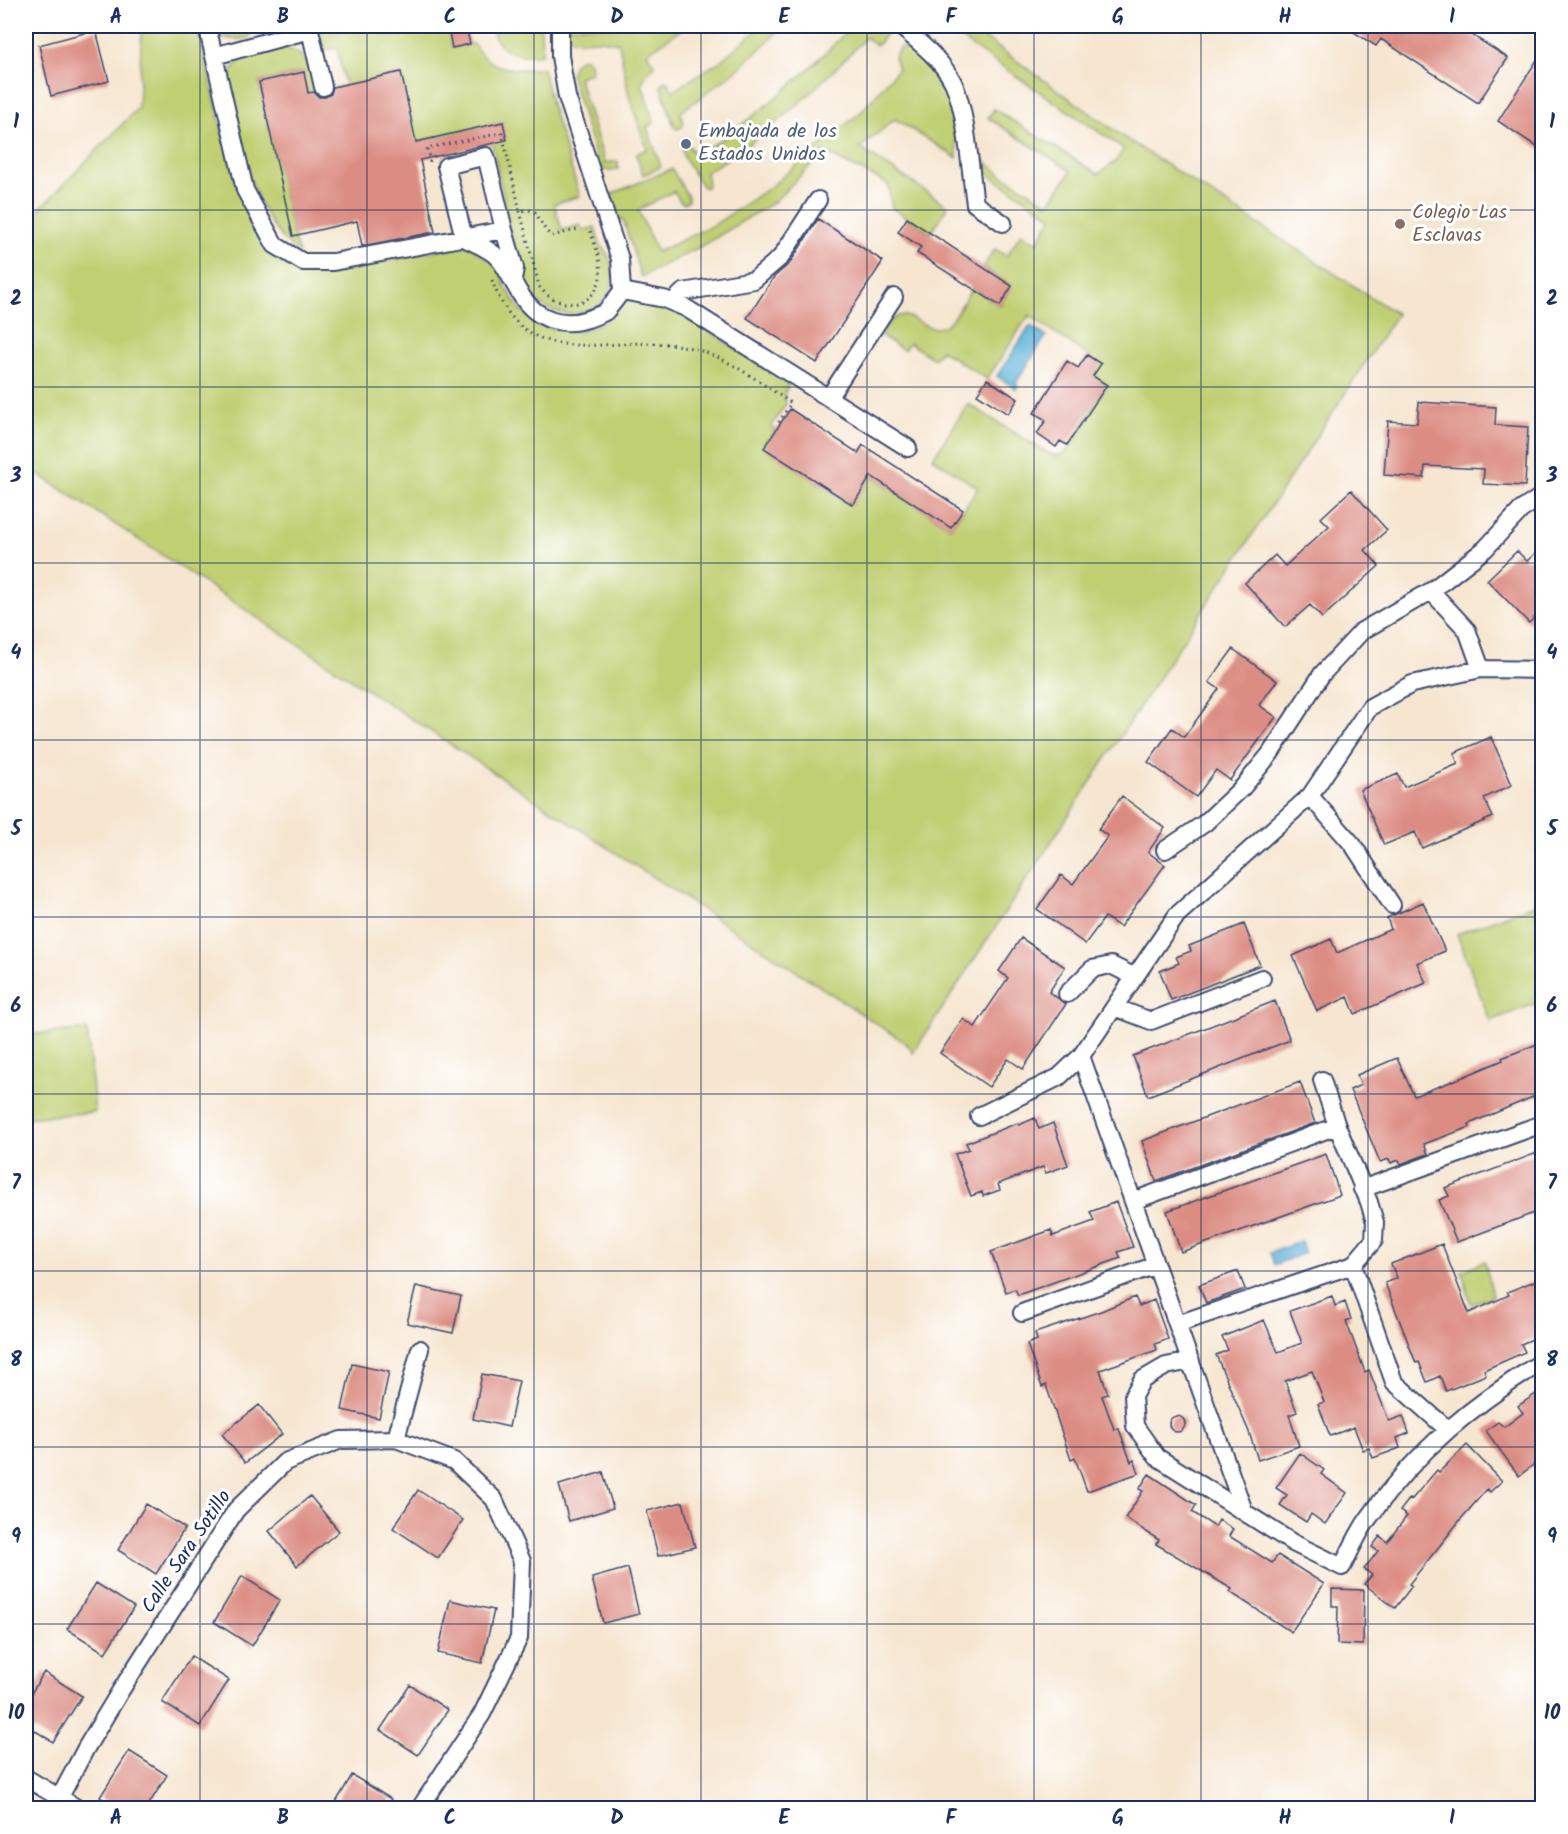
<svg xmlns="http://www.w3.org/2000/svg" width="1568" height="1834" font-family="Kalam,sans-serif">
<rect width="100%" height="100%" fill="#fff"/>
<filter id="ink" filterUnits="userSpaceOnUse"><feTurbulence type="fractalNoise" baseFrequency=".0167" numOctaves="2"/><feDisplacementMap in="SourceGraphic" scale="12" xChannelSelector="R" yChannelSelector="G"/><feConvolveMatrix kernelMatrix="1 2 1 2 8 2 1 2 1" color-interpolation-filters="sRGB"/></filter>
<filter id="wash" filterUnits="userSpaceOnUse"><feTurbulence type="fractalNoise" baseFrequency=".008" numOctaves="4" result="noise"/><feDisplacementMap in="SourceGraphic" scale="24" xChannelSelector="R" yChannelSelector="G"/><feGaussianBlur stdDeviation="1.35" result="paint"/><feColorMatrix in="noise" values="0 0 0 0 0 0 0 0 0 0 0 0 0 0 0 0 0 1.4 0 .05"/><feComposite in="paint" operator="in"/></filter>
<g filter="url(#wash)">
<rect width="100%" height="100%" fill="#f6e6d0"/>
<path fill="#c0cf72" stroke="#6e7f68" stroke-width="1.5" d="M142 26H197L229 159 266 242 280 259 292 266 307 272 325 273 454 247 469 246 499 267 504 284 520 310 546 327 579 332 604 322 625 302 632 300 663 307 692 320 789 384 784 394 786 404 771 427 776 430 765 448 852 505 871 476 951 528 978 488 933 458 968 404 1049 454C1060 457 1063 456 1070 447L1107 385 1093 376 1100 364 1029 315 987 379 941 350 934 359 909 343 904 350 881 336C884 331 887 324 892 320 910 303 927 341 948 323 957 315 965 299 972 288L1000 306 1012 286 983 267 995 249 1007 256 1021 233 1037 243 1052 217 988 174 977 155 1005 177 1049 204 1071 171 988 118 994 109 1098 174 1116 161 1124 149 945 28 923 33 913 26H960L986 39 1128 140 1397 314 913 1053 906 1043 26 466V223L138 108Z
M212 26H249L251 34 248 38C235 41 225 39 214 34Z
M319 26H454L448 28 452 48 474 44C488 71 516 71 543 68L551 104 580 196 554 204 562 230 580 225 583 231 595 227C597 233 598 241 601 245 608 255 613 261 613 274 612 315 565 324 537 302 528 295 524 285 520 275L492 143 503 122 416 142 345 84 337 48 325 50Z
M491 26H541L542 54C516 58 498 53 491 26Z
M568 26H686L647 53 655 66 647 73 642 83 654 123 647 127 661 167 643 175 636 154 647 149 629 96 619 43C613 42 605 40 598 40 587 39 579 45 569 37Z
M762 26H784L737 70 680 113 684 123 682 127 677 129 674 126 661 86 663 82H668L673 91 719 62Z
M852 26H886L887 33 878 44 875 45 866 37C818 88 767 137 706 172L708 185 706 188 702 186 684 158 682 148 685 145 689 146 696 156C754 119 805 76 852 26Z
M273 46C318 50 304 78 329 100L311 104 303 72 259 82 293 236 299 253C251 220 239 134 225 81 238 57 248 54 273 46Z
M907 46C947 77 956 108 957 158L895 119 860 148 948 206 931 233 892 208 888 184 824 152 774 202 707 243 641 277 623 219 619 220 611 194 672 169 688 197V201L684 203 681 202 674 191 638 210 657 252 714 225 769 188 861 112 898 69 894 57 900 48Z
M586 58 590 62 591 73 578 77 605 163 618 161V169L612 171 604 170 597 161 571 77C571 66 575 59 586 58Z
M1535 904 1542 923V1001L1490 1021 1457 934Z
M87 1029 95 1112 26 1118V1035Z
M1485 1261 1493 1296 1471 1304 1462 1271Z"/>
<path fill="#58afd5" stroke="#3a6f9a" stroke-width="1.5" d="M1030 326 1046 336 1016 383 1018 386 1016 389 997 376Z
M1301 1241 1305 1253 1274 1265 1270 1253Z"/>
<g id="blocks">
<path fill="#dc8d83" d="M456 26H466L470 44 452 48 448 28Z
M1344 26H1458L1508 58 1478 103 1381 39 1376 46Z
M96 30 109 81 51 96 39 45Z
M1542 52V150L1498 121Z
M304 72 308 93 314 92 319 97H325L331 94 333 87 401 72 416 142 503 122 507 140 420 160 435 232 362 246 357 221 293 236 259 82Z
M907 218 1012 286 1000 306 917 253 921 247 898 232Z
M818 219 883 261 817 363 747 318 774 277 790 263Z
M1087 355 1101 364 1093 376 1107 385 1067 445 1060 441 1056 447 1037 434 1046 420 1034 413 1067 361 1078 368Z
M987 379 1018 399 1008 414 977 394Z
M1419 402 1496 407 1495 425 1528 427 1525 486 1483 484 1484 469 1425 466 1424 478 1384 475 1388 421 1417 423Z
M790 409 858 453 863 445 963 510 951 528 871 476 853 505 764 448Z
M1351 490 1387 530 1365 550 1379 566 1322 618 1310 605 1285 627 1245 583 1275 555 1285 566 1329 526 1321 518Z
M1542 547V610L1529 623 1487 580 1517 551 1527 561Z
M1233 649 1277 681 1259 705 1276 717 1230 780 1216 770 1196 797 1148 762 1172 728 1184 737 1219 689 1209 682Z
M1491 737 1512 785 1484 798 1493 817 1422 848 1415 832 1384 845 1360 790 1398 774 1404 787 1458 764 1454 753Z
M1122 796 1165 828 1148 852 1165 865 1120 927 1105 917 1085 944 1037 909 1061 875 1073 884 1108 836 1098 829Z
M1423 902 1445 951 1417 963 1426 983 1355 1014 1348 997 1317 1011 1293 956 1331 939 1337 953 1391 929 1387 918Z
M1244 924 1260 965 1171 1000 1160 971 1179 963 1176 957 1191 951 1189 946Z
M1021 938 1065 967 1049 992 1066 1004 1023 1069 1008 1059 989 1087 940 1053 963 1019 975 1027 1008 978 999 971Z
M1275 1001 1290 1040 1148 1096 1133 1056Z
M1537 1044 1538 1046 1542 1045V1093L1469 1124 1470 1127 1424 1144 1428 1154 1401 1164 1399 1160 1391 1163 1389 1159 1380 1162 1350 1090 1361 1085 1357 1075 1397 1058 1414 1096 1463 1077 1503 1060 1502 1058Z
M1300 1082 1315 1123 1156 1181 1142 1141Z
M1035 1118 1039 1129 1053 1123 1068 1165 1046 1173 1043 1167 998 1184 1000 1190 983 1196 982 1192 971 1196 955 1154 969 1149 966 1143 1018 1123 1019 1125Z
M1542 1151V1210L1457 1242 1439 1200 1449 1196 1445 1188Z
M1326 1154 1340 1195 1181 1252 1167 1211Z
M1116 1202 1133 1247 1118 1252 1121 1258 1018 1295 1015 1289 1006 1292 991 1252 1051 1230 1053 1236 1094 1221 1090 1212Z
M1442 1244 1469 1313 1509 1295 1507 1292 1542 1278V1335L1521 1344 1525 1352 1484 1370 1486 1375 1446 1391 1440 1376 1427 1382 1419 1362 1416 1363 1385 1283 1397 1278 1391 1264Z
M1238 1271 1245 1289 1206 1303 1199 1285Z
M416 1286 461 1296 453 1333 407 1323Z
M1332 1296 1335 1306 1345 1302 1351 1319 1346 1321 1365 1372 1369 1370 1389 1421 1403 1416 1409 1433 1397 1438 1400 1448 1373 1458 1369 1448 1363 1450 1354 1427 1330 1436 1318 1404 1324 1402 1312 1371 1285 1381 1297 1412 1289 1415 1299 1446 1258 1460 1249 1432 1216 1355 1228 1350 1222 1337 1264 1320 1278 1352 1302 1343 1290 1311Z
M1135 1297 1139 1306 1154 1300 1168 1339 1155 1344 1157 1350 1100 1370 1108 1394 1102 1396 1114 1429H1119L1131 1462 1134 1460 1139 1473 1087 1491 1075 1458 1071 1460 1046 1385 1042 1387 1027 1344 1037 1340 1035 1333 1101 1311Z
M352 1364 389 1372 379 1418 342 1410Z
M482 1374 519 1381 509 1427 473 1419Z
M1542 1390V1458L1519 1476 1486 1431 1498 1422 1504 1427 1523 1413 1518 1406Z
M259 1405 282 1434 245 1463 222 1434Z
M1169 1424a8 8 0 1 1 16 0a8 8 0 1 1-16 0Z
M1467 1445 1502 1481 1490 1492 1487 1489 1461 1519 1409 1584 1412 1586 1395 1608 1364 1584 1372 1575 1364 1569 1378 1551 1372 1547 1380 1536 1387 1542 1407 1516 1400 1511 1410 1498 1412 1499 1437 1470 1439 1472Z
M1300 1453 1324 1470 1321 1474 1347 1493 1325 1524 1311 1514 1306 1522 1280 1505 1287 1495 1276 1488Z
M603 1472 613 1508 569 1521 559 1485Z
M1149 1474 1196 1505 1192 1512 1215 1527 1219 1520 1233 1529 1229 1536 1272 1563 1278 1555 1324 1584 1291 1632 1230 1592 1232 1589 1156 1544 1159 1540 1125 1518 1143 1491 1139 1489Z
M418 1490 463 1520 438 1558 393 1528Z
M310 1496 339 1531 297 1566 269 1531Z
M683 1502 695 1547 658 1556 647 1511Z
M146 1504 185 1528 156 1574 118 1550Z
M628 1568 639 1614 603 1623 592 1578Z
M242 1576 280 1600 252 1646 214 1622Z
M96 1583 134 1607 105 1653 67 1629Z
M1332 1589 1364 1590 1363 1645 1337 1644 1338 1606H1332Z
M450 1600 494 1610 482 1663 438 1653Z
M191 1656 229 1680 200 1726 162 1702Z
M44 1672 82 1696 53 1742 26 1725V1702Z
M410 1685 448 1710 418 1755 380 1730Z
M129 1751 167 1775 146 1809H118L100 1797Z
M352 1775 391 1799 385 1809H332Z"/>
</g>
</g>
<g filter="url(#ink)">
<use href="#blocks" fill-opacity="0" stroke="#3c4a6f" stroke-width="1.5"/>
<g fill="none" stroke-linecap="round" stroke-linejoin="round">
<defs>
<path id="minor" d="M207 26 245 190 275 245 303 262H333L504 230 515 268 513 279
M900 26C919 42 941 59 953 82 967 112 970 170 975 204L1003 223
M214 56 310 30 323 87
M504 230 486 156 446 166 464 238C476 244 491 249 499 259 509 271 514 286 523 298 538 320 563 327 588 319 593 317 600 315 605 312 611 306 617 297 622 291L620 259 567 97 560 56V26
M622 291 664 299 686 308 908 448
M673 302 683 292 754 280 781 257 818 200
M829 397 894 297
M1431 591 1467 630 1481 669
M1310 796 1353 845 1392 905
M1165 850 1205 823 1243 787 1270 754 1322 674 1362 631 1431 591 1485 549 1521 510 1542 496
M1067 994 1092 969 1111 965 1135 977
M1114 1007 1151 1021 1262 978
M1081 1056 1244 1511
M1322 1080 1337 1126 1369 1202 1375 1222 1374 1240 1353 1265 1394 1382 1447 1429
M979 1116 1059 1077 1081 1056 1177 915 1310 796 1370 707 1412 684 1481 669 1542 670
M1362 1189 1542 1124
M1133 1201 1337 1126
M1022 1313 1156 1265
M1177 1324 1353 1265
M1191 1361 1166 1366 1142 1380 1133 1396 1135 1426 1157 1457 1293 1543 1342 1567C1351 1550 1359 1530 1371 1515 1417 1450 1475 1403 1542 1362
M396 1439 420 1349
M26 1778 77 1808
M60 1797 86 1748 121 1690 236 1510 285 1462 341 1440 396 1439 454 1461 494 1499 522 1561 519 1638 482 1714 420 1808"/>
</defs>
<use href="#minor" stroke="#3c4a6f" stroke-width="20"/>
<path stroke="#3c4a6f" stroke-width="3" stroke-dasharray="1.5 4.5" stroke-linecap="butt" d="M430 162 427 148 502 133 520 211 529 210 535 212 546 231 552 236 579 229
M520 211 539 286C554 308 590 312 599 282 604 265 595 246 590 230
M492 280C528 383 615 328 691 348 728 357 759 382 791 403L777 425 778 426"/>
<use href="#minor" stroke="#fff" stroke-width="16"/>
</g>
</g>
<path fill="none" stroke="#1b2f5e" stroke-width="1.5" stroke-opacity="0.55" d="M200 26V1808M367 26V1808M534 26V1808M701 26V1808M867 26V1808M1034 26V1808M1201 26V1808M1368 26V1808M26 210H1542M26 387H1542M26 563H1542M26 740H1542M26 917H1542M26 1094H1542M26 1271H1542M26 1447H1542M26 1624H1542"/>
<circle fill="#5c6f8a" stroke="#fff" stroke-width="2" cx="686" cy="144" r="6"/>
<circle fill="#8d6e63" stroke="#fff" stroke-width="2" cx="1400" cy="224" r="6"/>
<g text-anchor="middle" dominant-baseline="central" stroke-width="6" stroke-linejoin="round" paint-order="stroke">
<g font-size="20" fill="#4e5e75" stroke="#fff" text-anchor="start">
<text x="698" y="132">Embajada de los<tspan x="698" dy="23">Estados Unidos</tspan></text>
</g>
<g font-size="20" fill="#785e54" stroke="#fff" text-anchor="start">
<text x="1412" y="213">Colegio Las<tspan x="1412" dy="23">Esclavas</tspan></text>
</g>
<g font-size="20" fill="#1b2f5e" stroke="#fff">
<text transform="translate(187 1552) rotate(-56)">Calle Sara Sotillo</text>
</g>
</g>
<rect width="1568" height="1834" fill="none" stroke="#fff" stroke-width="66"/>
<rect x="33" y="33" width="1502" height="1768" fill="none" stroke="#1b2f5e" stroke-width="2"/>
<g font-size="20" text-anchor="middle" font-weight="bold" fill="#1b2f5e">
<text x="116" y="23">A</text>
<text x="283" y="23">B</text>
<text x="450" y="23">C</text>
<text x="617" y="23">D</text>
<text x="784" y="23">E</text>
<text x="951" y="23">F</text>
<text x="1118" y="23">G</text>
<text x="1285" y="23">H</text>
<text x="1452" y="23">I</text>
<text x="16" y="128">1</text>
<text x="1552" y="128">1</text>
<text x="16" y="305">2</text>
<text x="1552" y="305">2</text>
<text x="16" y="482">3</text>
<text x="1552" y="482">3</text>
<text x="16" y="659">4</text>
<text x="1552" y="659">4</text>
<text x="16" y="835">5</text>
<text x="1552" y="835">5</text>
<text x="16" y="1012">6</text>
<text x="1552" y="1012">6</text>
<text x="16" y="1189">7</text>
<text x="1552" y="1189">7</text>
<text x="16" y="1366">8</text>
<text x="1552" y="1366">8</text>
<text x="16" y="1543">9</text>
<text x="1552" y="1543">9</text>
<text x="16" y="1719">10</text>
<text x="1552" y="1719">10</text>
<text x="116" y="1824">A</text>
<text x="283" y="1824">B</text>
<text x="450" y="1824">C</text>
<text x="617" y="1824">D</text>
<text x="784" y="1824">E</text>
<text x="951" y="1824">F</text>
<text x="1118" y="1824">G</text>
<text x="1285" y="1824">H</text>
<text x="1452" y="1824">I</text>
</g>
</svg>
